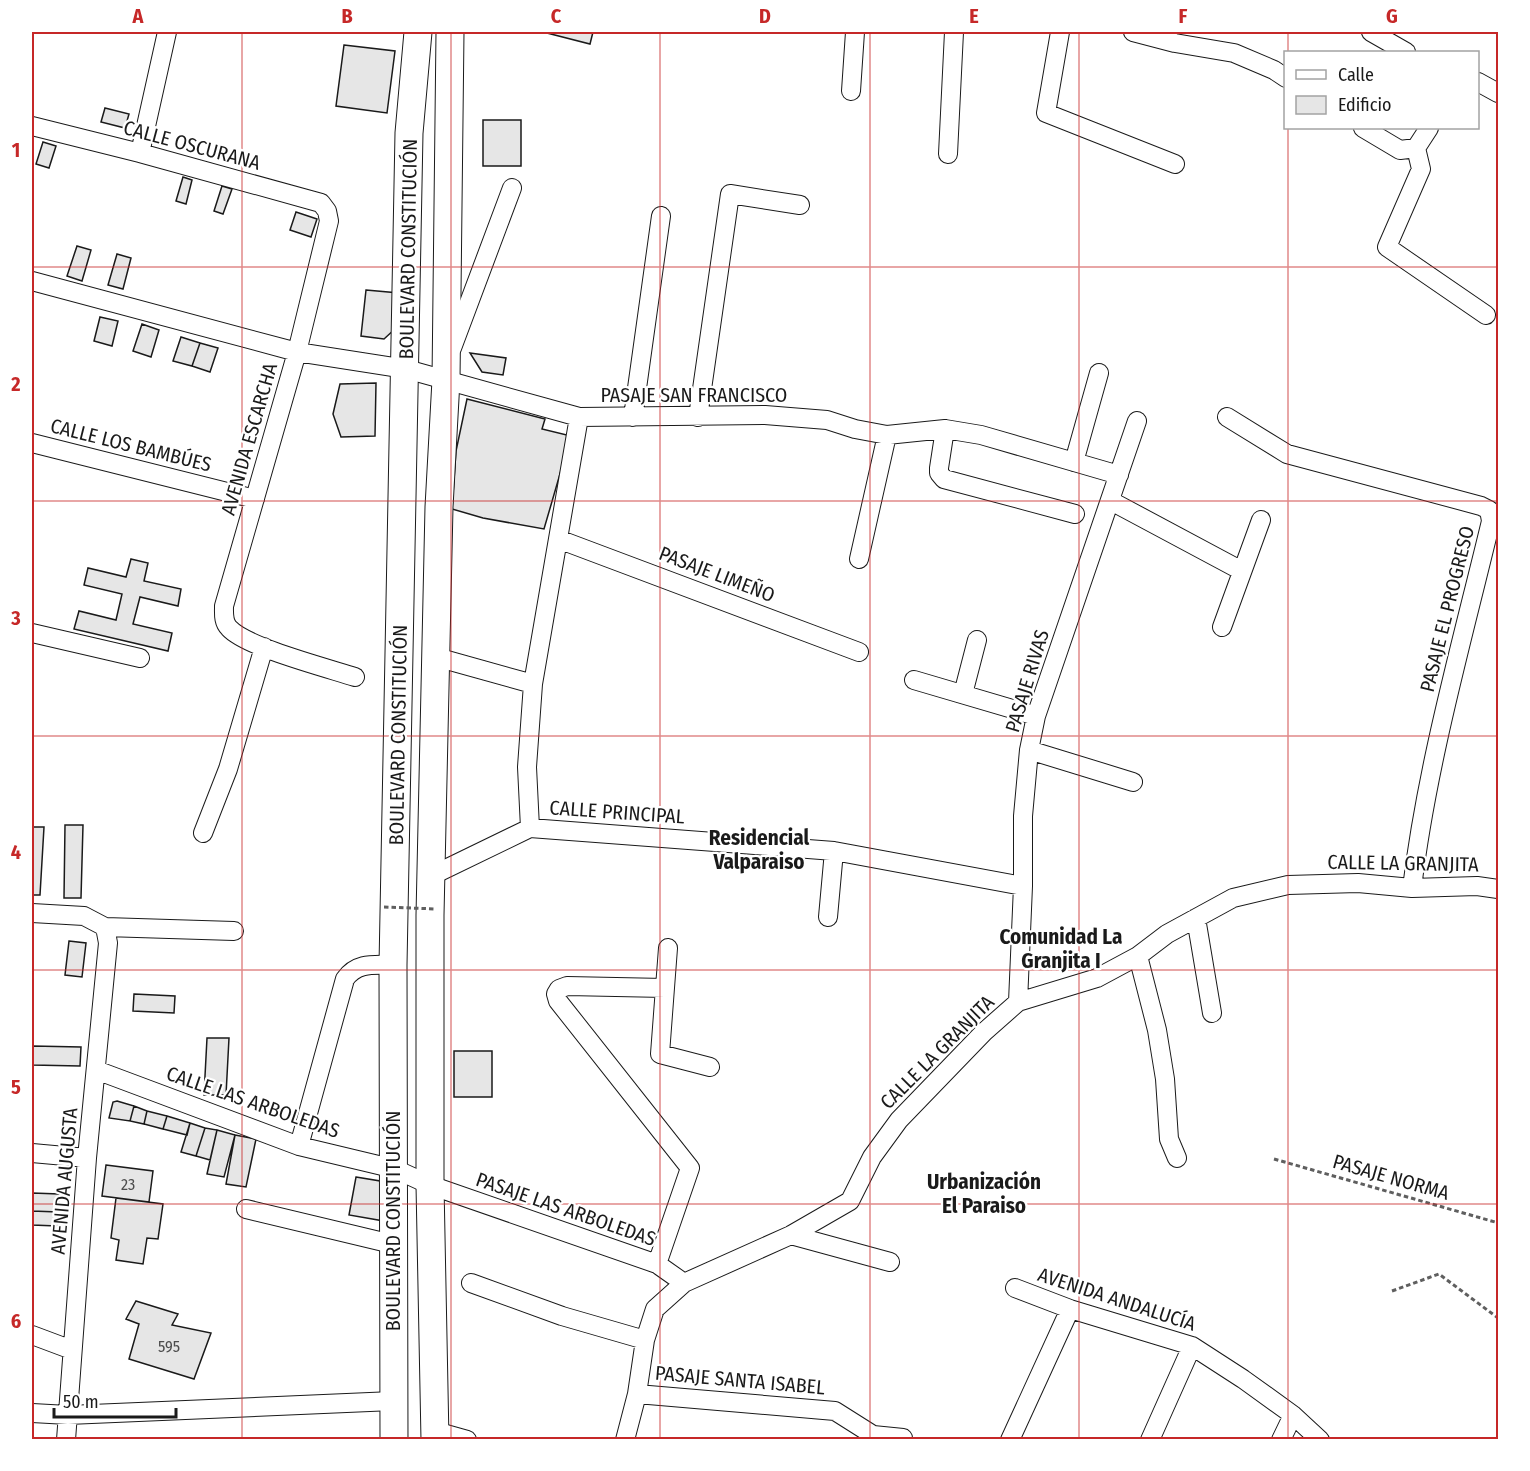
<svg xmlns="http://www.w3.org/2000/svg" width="1530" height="1471" font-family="'Fira Sans Condensed',sans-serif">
<rect width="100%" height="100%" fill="#fff"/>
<path fill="#e6e6e6" stroke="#1a1a1a" stroke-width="1.5" d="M543 32H593L590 44Z
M344 45 395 51 387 113 336 106Z
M105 108 129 114 125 128 101 122Z
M483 120H521V166H483Z
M43 142 56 146 49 168 36 164Z
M183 177 192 180 186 204 176 201Z
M222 186 232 189 223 214 214 211Z
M296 212 317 219 311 237 290 230Z
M77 246 91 250 82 281 67 276Z
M117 254 131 258 123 289 108 285Z
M366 290 399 293 396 328 384 339 361 336Z
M100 317 118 321 112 346 94 341Z
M142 324 159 330 151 357 133 351Z
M181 337 200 343 192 366 173 361Z
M200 343 218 348 210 372 192 366Z
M470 353 506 358 503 375 482 372Z
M376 383 375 436 341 437 333 414 340 384Z
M467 399 545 419 542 429 571 436 544 529 483 518 452 509 456 451Z
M131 559 148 563 144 581 181 589 178 606 140 597 133 624 172 633 168 651 74 629 79 611 116 620 122 594 84 585 88 568 126 577Z
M65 825H83L81 898H64Z
M32 827H44L40 895H32Z
M69 941 86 943 82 977 65 975Z
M134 994 175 996 174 1013 133 1011Z
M207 1038H229L226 1095H204Z
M32 1046 81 1047 80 1066 32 1065Z
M454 1051H492V1097H454Z
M117 1101 134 1106 130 1121 109 1118 113 1102Z
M134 1106 147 1111 144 1124 130 1121Z
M147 1111 167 1116 163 1129 144 1124Z
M167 1116 190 1123 187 1135 163 1129Z
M190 1123 205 1128 196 1156 181 1152Z
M205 1128 217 1130 210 1160 196 1156Z
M217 1130 235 1135 224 1177 207 1174Z
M235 1135 256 1139 246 1187 226 1184Z
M106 1165 153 1171 149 1202 102 1196Z
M356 1177 380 1181 384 1221 349 1215Z
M32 1193 59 1194 58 1212 32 1211Z
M116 1198 163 1204 158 1239 147 1238 143 1264 116 1260 119 1240 111 1238Z
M32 1211 58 1212 57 1226 32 1225Z
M136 1301 178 1314 172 1325 211 1333 194 1379 129 1359 139 1324 126 1319Z"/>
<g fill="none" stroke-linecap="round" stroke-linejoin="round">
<defs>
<path id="minor" d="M1060 32 1046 113 1175 164
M1133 32 1175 43 1234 53 1274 70 1286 78
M1371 32 1406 52
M1478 82 1498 93
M851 91 855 32
M32 126 140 153 321 203 327 211 329 221 297 352 224 606C224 614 223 622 229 628 246 647 327 668 355 677
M1363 128 1400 150 1416 148 1429 128
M1416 148 1421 169 1387 247 1486 315
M140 153 167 32
M948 154 954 32
M32 281 297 352 406 369 579 417 765 415 827 420 855 429 887 435 945 429 981 435 1119 475
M452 348 512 188
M633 417 661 216
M698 417 730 194 800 205
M1227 417 1287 454 1481 506 1489 510 1491 521C1462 642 1427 764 1412 888
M945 429 939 468V473L944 479 1075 514
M32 443 255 499
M1074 462 1099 373
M1111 501 1242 571
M558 539 859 652
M859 559 887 435
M1222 627 1261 520
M32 633 140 658
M436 657 533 684
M914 680 1036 716
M963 694 977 640
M1029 750 1133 782
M530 828 527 767 533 684 579 417
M203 833 228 769 264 647
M431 876 530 828 834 851 1023 886
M32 913 84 916 105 927 234 931
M828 917 834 851
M1196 918 1212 1013
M668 948 660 1054 710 1067
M1138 956 1157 1030 1165 1079 1169 1139 1177 1158
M1018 1002 1023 886V816L1029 750 1036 716 1137 421
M96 1070 299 1146 395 1169 430 1185 657 1264 684 1283
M299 1146 345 979C357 962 374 965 393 965
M32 1153 87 1158
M246 1209 392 1244
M791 1235 890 1262
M657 1264 690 1168 558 1001 556 994 559 989 567 986 665 988
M471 1283 562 1316 645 1340
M1015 1288 1070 1309 1192 1346 1243 1379 1293 1415 1320 1440
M32 1335 72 1350
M637 1394 835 1411 873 1435 903 1438
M32 1413 68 1415 393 1401
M435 1431 467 1440
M66 1440 87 1158 108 943 105 927
M625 1440 637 1394 645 1340 655 1309 684 1283 791 1235 850 1201 872 1157 899 1120 984 1032 1018 1002 1097 978 1138 956 1167 934 1233 898 1288 885 1358 883 1412 888 1477 886 1498 889
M1010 1440 1070 1309
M1150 1440 1192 1346
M1281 1440 1293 1415"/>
<path id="highway" d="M394 1440 393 965 409 133 418 32
M435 1440 430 1185V915L439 507 446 380 450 32"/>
</defs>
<use href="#minor" stroke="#1a1a1a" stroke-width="20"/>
<use href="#highway" stroke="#1a1a1a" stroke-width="29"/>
<path stroke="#5f5f5f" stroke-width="3" stroke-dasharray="4.5 3" stroke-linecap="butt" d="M1274 1159 1495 1222 1498 1225
M1392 1291 1439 1274 1498 1318"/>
<use href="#minor" stroke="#fff" stroke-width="18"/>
<use href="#highway" stroke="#fff" stroke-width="27"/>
<path stroke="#5f5f5f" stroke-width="3" stroke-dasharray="4.5 3" stroke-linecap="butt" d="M384 907 436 909"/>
</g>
<path fill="none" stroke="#c62828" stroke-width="1.5" stroke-opacity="0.55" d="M242 32V1440M451 32V1440M660 32V1440M870 32V1440M1079 32V1440M1288 32V52M1288 128V1440M32 267H1498M32 501H1498M32 736H1498M32 970H1498M32 1204H1498"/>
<g text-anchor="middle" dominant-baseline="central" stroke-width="4.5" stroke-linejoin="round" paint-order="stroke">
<g font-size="16" fill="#4d4d4d">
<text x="128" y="1184">23</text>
<text x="169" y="1346">595</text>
</g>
<g font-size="20" fill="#1a1a1a" stroke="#fff">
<text transform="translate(192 145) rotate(15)">CALLE OSCURANA</text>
<text transform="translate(408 249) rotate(-89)">BOULEVARD CONSTITUCIÓN</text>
<text x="694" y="395">PASAJE SAN FRANCISCO</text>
<text transform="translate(249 439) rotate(-74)">AVENIDA ESCARCHA</text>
<text transform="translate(131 445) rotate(14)">CALLE LOS BAMBÚES</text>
<text transform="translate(717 574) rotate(21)">PASAJE LIMEÑO</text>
<text transform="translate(1447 609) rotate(-76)">PASAJE EL PROGRESO</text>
<text transform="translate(1027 681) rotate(-73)">PASAJE RIVAS</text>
<text transform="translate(398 735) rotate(-89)">BOULEVARD CONSTITUCIÓN</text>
<text transform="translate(617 812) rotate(4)">CALLE PRINCIPAL</text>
<text transform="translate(1403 863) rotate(1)">CALLE LA GRANJITA</text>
<text transform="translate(937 1052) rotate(-45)">CALLE LA GRANJITA</text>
<text transform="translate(253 1102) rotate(19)">CALLE LAS ARBOLEDAS</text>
<text transform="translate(1391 1177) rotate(16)">PASAJE NORMA</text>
<text transform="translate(64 1181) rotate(-85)">AVENIDA AUGUSTA</text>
<text transform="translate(566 1209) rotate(19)">PASAJE LAS ARBOLEDAS</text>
<text transform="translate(393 1221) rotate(-90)">BOULEVARD CONSTITUCIÓN</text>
<text transform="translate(1117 1299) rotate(18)">AVENIDA ANDALUCÍA</text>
<text transform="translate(740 1380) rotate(5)">PASAJE SANTA ISABEL</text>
</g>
<g font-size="21" font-weight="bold" fill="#1a1a1a" stroke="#fff">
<text x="759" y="838">Residencial<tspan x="759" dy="24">Valparaiso</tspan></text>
<text x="1061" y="937">Comunidad La<tspan x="1061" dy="24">Granjita I</tspan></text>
<text x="984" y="1182">Urbanización<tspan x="984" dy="24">El Paraiso</tspan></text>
</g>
</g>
<rect width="1530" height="1471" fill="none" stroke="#ffffff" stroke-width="66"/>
<rect x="1284" y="51" width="195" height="78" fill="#ffffff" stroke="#a3a3a3" stroke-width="1.5"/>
<rect x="1296" y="70" width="30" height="9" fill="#ffffff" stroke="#a3a3a3" stroke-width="1.5"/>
<text x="1338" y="81" font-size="18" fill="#1a1a1a">Calle</text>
<rect x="1296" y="96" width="30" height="18" fill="#e6e6e6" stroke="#a3a3a3" stroke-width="1.5"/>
<text x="1338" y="111" font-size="18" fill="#1a1a1a">Edificio</text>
<path d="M54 1408v9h122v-9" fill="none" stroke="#1a1a1a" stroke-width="3"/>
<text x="63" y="1408" font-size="18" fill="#1a1a1a" stroke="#ffffff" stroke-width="4.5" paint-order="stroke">50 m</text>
<rect x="33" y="33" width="1464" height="1405" fill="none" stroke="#c62828" stroke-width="2"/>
<g font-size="20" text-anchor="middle" font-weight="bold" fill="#c62828">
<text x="138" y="23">A</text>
<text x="347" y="23">B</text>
<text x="556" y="23">C</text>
<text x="765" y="23">D</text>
<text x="974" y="23">E</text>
<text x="1183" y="23">F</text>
<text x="1392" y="23">G</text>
<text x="16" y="157">1</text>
<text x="16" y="391">2</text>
<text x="16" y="625">3</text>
<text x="16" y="859">4</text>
<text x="16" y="1094">5</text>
<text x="16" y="1328">6</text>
</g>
</svg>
